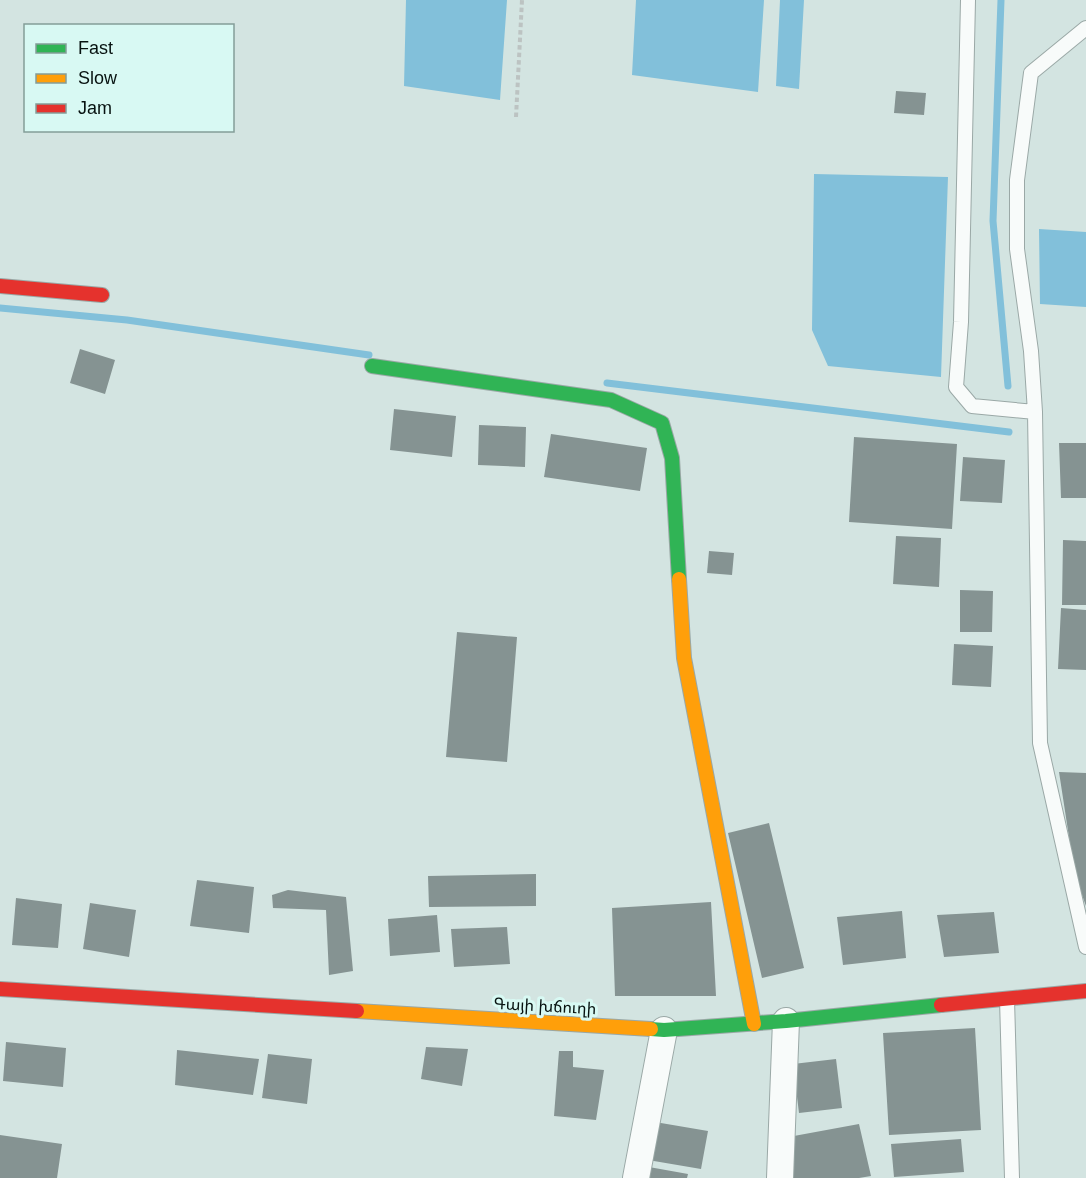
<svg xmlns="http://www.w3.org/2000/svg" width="1086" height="1178" font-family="Helvetica,'Noto Sans Armenian',sans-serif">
<rect width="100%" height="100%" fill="#d3e4e1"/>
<path fill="#82c0da" d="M406 0H507L500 100 404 86Z
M636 0H764L758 92 632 75Z
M780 0H804L799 89 776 86Z
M814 174 948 177 941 377 828 366 812 330Z
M1039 229 1086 232V307L1040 304Z"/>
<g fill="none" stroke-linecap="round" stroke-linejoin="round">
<path stroke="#82c0da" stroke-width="7" d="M1001 0 993 221 1008 386
M0 308 127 320 369 355
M607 383 1009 432"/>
</g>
<path fill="#859392" d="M896 91 926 93 924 115 894 113Z
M80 349 115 360 105 394 70 383Z
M394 409 456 416 452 457 390 450Z
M479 425 526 427 525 467 478 465Z
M551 434 647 448 640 491 544 477Z
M854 437 957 444 952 529 849 522Z
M1059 443H1086V498H1061Z
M963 457 1005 460 1002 503 960 501Z
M896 536 941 538 939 587 893 584Z
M1063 540 1086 541V605H1062Z
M709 551 734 553 732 575 707 573Z
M960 590 993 591 992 632H960Z
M1061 608 1086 610V670L1058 669Z
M457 632 517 637 507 762 446 757Z
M954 644 993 646 991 687 952 685Z
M1059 772 1086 773V906L1075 876Z
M769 823 804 968 762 978 728 833Z
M536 874V906L429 907 428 876Z
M197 880 254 887 249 933 190 926Z
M288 890 346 897 353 971 329 975 326 910 273 908 272 895Z
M16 898 62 904 58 948 12 945Z
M711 902 716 996H615L612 908Z
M90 903 136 910 129 957 83 949Z
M902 911 906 958 843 965 837 917Z
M994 912 999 953 944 957 937 915Z
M437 915 440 952 390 956 388 919Z
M507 927 510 964 454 967 451 929Z
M975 1028 981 1130 889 1135 883 1033Z
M6 1042 66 1048 63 1087 3 1081Z
M426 1047 468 1049 462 1086 421 1079Z
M177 1050 259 1059 253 1095 175 1085Z
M559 1051H573V1067L604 1070 596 1120 554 1116Z
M268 1054 312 1059 307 1104 262 1098Z
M836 1059 842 1108 799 1113 793 1064Z
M655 1122 708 1131 701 1169 648 1160Z
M859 1124 871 1176 859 1178H791L783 1138Z
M0 1135 62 1144 57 1178H0Z
M961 1139 964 1172 894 1177 891 1144Z
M649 1167 688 1174 687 1178H648Z"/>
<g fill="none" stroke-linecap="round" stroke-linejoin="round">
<defs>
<path id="lane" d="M968 0 961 322 956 387 972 406 1035 412 1040 743 1086 947
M1035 412 1031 351 1017 249V180L1031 73 1086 28
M1007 999 1012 1178"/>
<path id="street" d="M636 1178 664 1030
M780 1178 786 1021"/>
<path id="fast" d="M372 366 611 400 662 423 672 458 679 579
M651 1029 664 1030 786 1021 941 1005"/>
<path id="slow" d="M679 579 684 658 754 1024
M357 1011 651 1029"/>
<path id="jam" d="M0 286 102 295
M0 989 357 1011
M941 1005 1086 991"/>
</defs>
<use href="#lane" stroke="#9aa8a6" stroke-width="16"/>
<use href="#street" stroke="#9aa8a6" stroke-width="28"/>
<use href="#fast" stroke="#9aa8a6" stroke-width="16"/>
<use href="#slow" stroke="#9aa8a6" stroke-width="16"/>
<use href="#jam" stroke="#9aa8a6" stroke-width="16"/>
<path stroke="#bcc3c2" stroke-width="4" stroke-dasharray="4.5 3" stroke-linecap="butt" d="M516 117 522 0"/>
<use href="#lane" stroke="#f8fbfa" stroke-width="14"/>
<use href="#street" stroke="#f8fbfa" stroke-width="26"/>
<use href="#fast" stroke="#30b455" stroke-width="14"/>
<use href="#slow" stroke="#ff9f0a" stroke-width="14"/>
<use href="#jam" stroke="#e5322d" stroke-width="14"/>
</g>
<g text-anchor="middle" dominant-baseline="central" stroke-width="6" stroke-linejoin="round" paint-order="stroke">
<g font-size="16" fill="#071210" stroke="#d8f9f3">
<text transform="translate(545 1006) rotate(3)">Գայի խճուղի</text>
</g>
</g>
<rect x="24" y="24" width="210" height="108" fill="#d8f9f3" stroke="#849d98" stroke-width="1.5"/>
<rect x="36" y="44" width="30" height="9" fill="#30b455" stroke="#849d98" stroke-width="1.5"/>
<text x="78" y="54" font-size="18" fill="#071210">Fast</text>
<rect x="36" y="74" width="30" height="9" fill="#ff9f0a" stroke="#849d98" stroke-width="1.5"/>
<text x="78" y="84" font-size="18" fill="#071210">Slow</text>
<rect x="36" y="104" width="30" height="9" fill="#e5322d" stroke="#849d98" stroke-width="1.5"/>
<text x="78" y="114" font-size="18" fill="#071210">Jam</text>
</svg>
